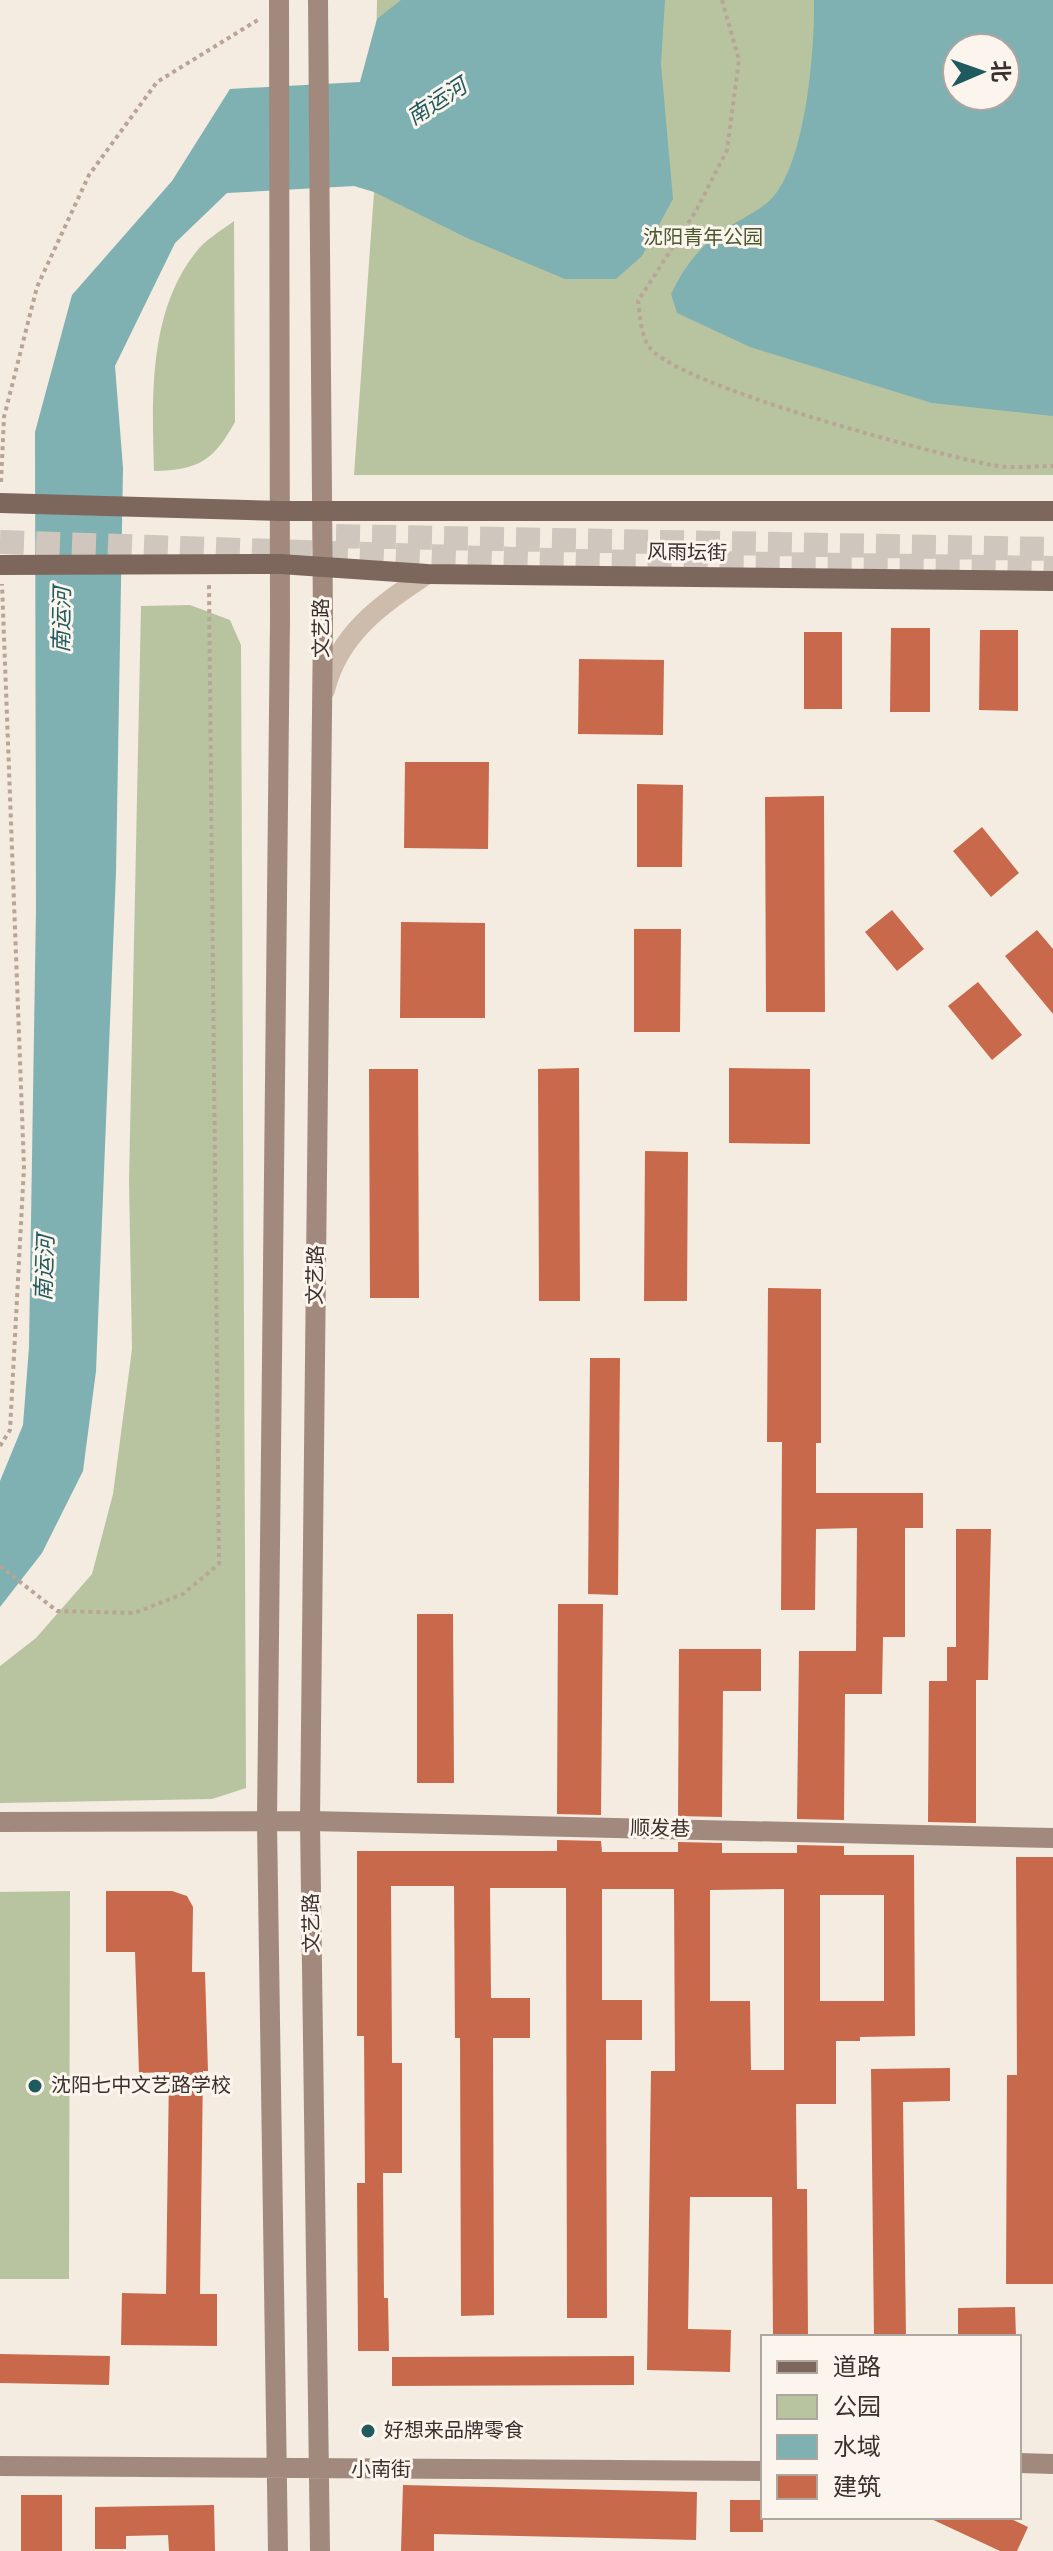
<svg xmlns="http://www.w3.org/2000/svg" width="1053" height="2551" font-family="'Varela Round','Noto Sans SC',sans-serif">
<rect width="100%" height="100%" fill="#f4ebe1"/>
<path fill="#b8c4a0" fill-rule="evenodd" d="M377 0H1053V475H354L374 192ZM957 48H1005V96H957Z
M234 221 235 422C213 461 199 470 154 471 152 399 148 312 196 252 205 240 222 230 234 221Z
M190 605 230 620 241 645 246 1788 212 1799 0 1803V1666L36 1638 92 1574 113 1494 132 1349 129 1182 141 606Z
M70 1891 69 2279H0V1892Z"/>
<path fill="#7fb0b2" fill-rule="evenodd" d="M401 0H665L661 64 673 199 642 256 616 279H565L467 238 374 192 354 186 227 193 175 243 115 366 123 468 116 872 96 1371 83 1471 42 1553 0 1607V1481L23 1425 29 1347 36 908 35 432 72 295 172 181 230 89 360 82 377 19Z
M814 0H1053V416L932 403 750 347 677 313 671 294C683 269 698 248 721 232 736 221 754 214 768 202 806 170 815 47 814 0ZM957 48H1005V96H957Z"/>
<path fill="#c8694b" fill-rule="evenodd" d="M891 628H930V712H890Z
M980 630H1018V711L979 710Z
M804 632H842V709H804Z
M579 659 664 660 663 735 578 734Z
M405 762H489L488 849 404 848Z
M637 784 683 785 682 867H637Z
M824 796 825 1012H766L765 797Z
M982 827 1019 873 991 897 953 851Z
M892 910 924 949 897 971 865 932Z
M401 922 485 923V1018H400Z
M634 929H681L680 1032H634Z
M1037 930 1053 949V1014L1005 956Z
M978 982 1022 1035 992 1060 948 1006Z
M579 1068 580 1301H539L538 1069Z
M729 1068 810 1069V1144L729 1143Z
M369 1069H418L419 1298H370Z
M645 1151 688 1152 687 1301H644Z
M768 1288 821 1289V1443H816V1493H923V1528H905V1637H883L882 1694H845L844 1820 797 1819 799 1651H856L857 1528 816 1529 815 1610H781L782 1442H767Z
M590 1358H620L618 1595 588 1594Z
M956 1529H991L988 1680H976V1823L928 1822 929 1681H947V1647H956Z
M558 1604H603L601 1815 557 1814Z
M417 1614H453L454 1783H417Z
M679 1649H761V1691H723L722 1817 678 1816Z
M557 1840 601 1841 602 1852H678V1842L722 1843V1853H797V1845L844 1846V1855H914L915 2036 860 2037V2041H836V2104H796L797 2189H807L808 2337 773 2336 772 2197H690L688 2329 731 2330 730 2372 647 2370 651 2071H675L674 1889H602V2000H642V2040H606L607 2318H567L566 1888H490L491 1998H530V2038H493L494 2315 461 2316 460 2038H455L454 1886H391L392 2063H402V2173H383L384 2298H388L389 2351H358L357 2183H365L364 2036H357V1851H557ZM784 1889V2070H751L750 2001H710V1890ZM820 1895H884V2001H820Z
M1016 1857H1053V2284H1006L1007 2075H1017Z
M106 1891H172L187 1896 193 1907 192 1972H205L208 2071H203L200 2294H217V2346L121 2345 122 2293 166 2294 169 2072 139 2073 135 1952H106Z
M950 2068V2101L903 2102 906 2337H874L871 2069Z
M1015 2307 1016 2337H958V2308Z
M0 2354 110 2356 109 2385 0 2383Z
M634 2356V2385L392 2386V2357Z
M403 2485 697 2492 696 2540 434 2534V2551H401Z
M21 2495H62V2551H21Z
M730 2500H763V2532H730Z
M214 2505 215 2551H169L168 2535 126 2536V2549H95V2507Z
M927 2517H1007L1028 2527 1017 2551H1000Z"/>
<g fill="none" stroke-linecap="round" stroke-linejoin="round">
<path stroke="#cfc6bd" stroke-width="24" stroke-dasharray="24 12" stroke-linecap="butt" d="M336 536 1053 549
M0 542 577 561 1053 568"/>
<path stroke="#b9a596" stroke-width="4" stroke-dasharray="4 4" stroke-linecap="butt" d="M722 0 739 60 727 150 696 211 638 301C640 315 641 337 650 348 682 387 934 454 992 465 1011 469 1033 466 1053 466
M1 482 4 417 37 287 89 175 157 82 261 18
M0 1446 10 1430 24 1167 2 584
M0 1566 57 1611 134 1613 183 1594 219 1564 209 585"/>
<path stroke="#cdbbac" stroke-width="20" d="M325 690C339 633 381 605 427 574"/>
<path stroke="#a18a7d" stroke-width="20" d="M318 0 323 621 310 1821 320 2551
M0 1822 310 1821 1053 1838
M1019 2463 1053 2464
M0 2466 763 2471
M278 2551 267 1822 280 620 279 0"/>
<path stroke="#7d675c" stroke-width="20" d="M0 503 281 511H1053
M0 565 280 564 427 574 1053 581"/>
</g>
<g fill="#1f5a5e" stroke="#fbf5ee" stroke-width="3">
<circle cx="35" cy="2086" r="8"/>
<circle cx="368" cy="2431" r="8"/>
</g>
<g text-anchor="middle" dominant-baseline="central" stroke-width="6" stroke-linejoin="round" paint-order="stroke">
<g font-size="20" fill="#4a5a2e" stroke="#fbf5ee">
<text x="703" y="238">沈阳青年公园</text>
</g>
<g font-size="20" fill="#3b302b" stroke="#fbf5ee">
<text transform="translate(687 553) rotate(1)">风雨坛街</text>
<text transform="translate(322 628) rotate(-90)">文艺路</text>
<text transform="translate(316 1275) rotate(-89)">文艺路</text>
<text transform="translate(660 1829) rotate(1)">顺发巷</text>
<text transform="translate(312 1923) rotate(-91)">文艺路</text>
<text x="381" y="2470">小南街</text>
</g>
<g font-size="20" fill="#3b302b" stroke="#fbf5ee" text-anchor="start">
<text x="51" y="2086">沈阳七中文艺路学校</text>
<text x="384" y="2431">好想来品牌零食</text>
</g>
<g font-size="22" font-style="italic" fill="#1f5a5e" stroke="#fbf5ee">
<text transform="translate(437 102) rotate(-33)">南运河</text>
<text transform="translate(62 620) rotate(-89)">南运河</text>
<text transform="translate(45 1268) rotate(-88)">南运河</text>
</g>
</g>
<rect x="761" y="2335" width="260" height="184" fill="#fbf5ee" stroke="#aea6a0" stroke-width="2"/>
<rect x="777" y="2361" width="40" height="12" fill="#7d675c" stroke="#aea6a0" stroke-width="2"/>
<text x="833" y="2375" font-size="24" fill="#3b302b">道路</text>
<rect x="777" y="2395" width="40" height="24" fill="#b8c4a0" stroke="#aea6a0" stroke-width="2"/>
<text x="833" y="2415" font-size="24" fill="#3b302b">公园</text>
<rect x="777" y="2435" width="40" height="24" fill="#7fb0b2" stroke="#aea6a0" stroke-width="2"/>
<text x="833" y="2455" font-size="24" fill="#3b302b">水域</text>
<rect x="777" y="2475" width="40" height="24" fill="#c8694b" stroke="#aea6a0" stroke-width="2"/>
<text x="833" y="2495" font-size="24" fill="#3b302b">建筑</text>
<g transform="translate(981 72) rotate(88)"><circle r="38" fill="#fbf5ee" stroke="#aea6a0" stroke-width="2"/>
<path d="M0-6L14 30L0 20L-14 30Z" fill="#1f5a5e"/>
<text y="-12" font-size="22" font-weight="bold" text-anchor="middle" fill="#3b302b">北</text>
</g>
</svg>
